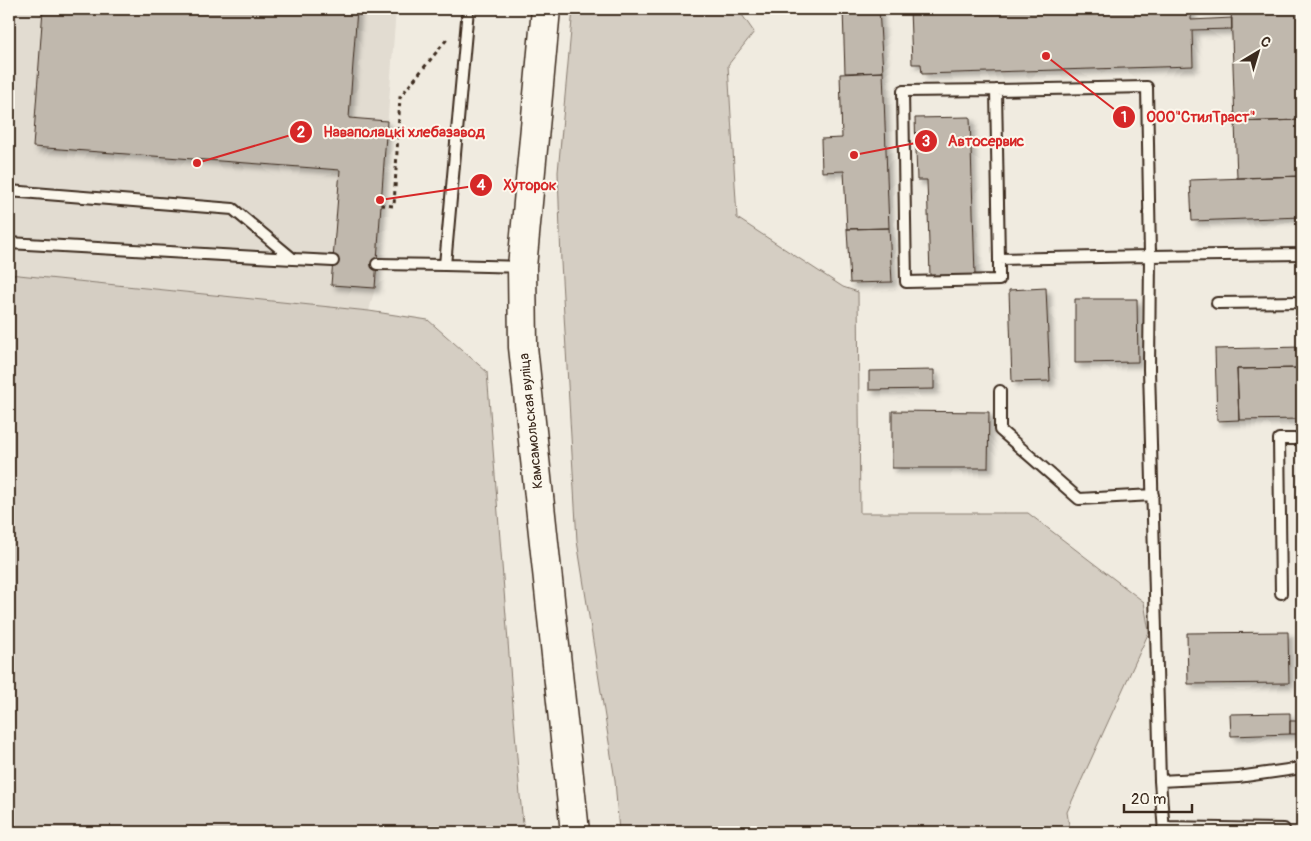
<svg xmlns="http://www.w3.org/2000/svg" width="1311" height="841" font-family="Pangolin,sans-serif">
<defs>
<filter id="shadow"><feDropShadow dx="4.5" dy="4.5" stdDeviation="2.5" flood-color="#0004"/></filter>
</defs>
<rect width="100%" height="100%" fill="#f0ebe0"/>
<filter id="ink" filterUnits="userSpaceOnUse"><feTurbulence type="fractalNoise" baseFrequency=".02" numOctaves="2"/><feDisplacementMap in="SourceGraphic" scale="10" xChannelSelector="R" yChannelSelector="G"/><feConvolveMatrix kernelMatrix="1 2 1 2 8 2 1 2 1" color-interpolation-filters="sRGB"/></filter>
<g filter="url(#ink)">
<path fill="#e2dcd1" d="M9 9H396L375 288 369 311 9 274Z"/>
<path fill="#d5cec3" stroke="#887c70" d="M573 9H738L754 32 728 65 737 218 843 287 858 292 860 513H1028L1144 602 1149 632 1067 812 1070 832H619L615 780 577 541 561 262 558 172Z
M9 274 369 311 428 320 487 372 520 796 524 832H9Z"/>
<path fill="#c0b8ad" stroke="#3b2a1e" filter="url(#shadow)" d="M43 9H357L349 118 387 121 375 288 331 285 340 170 33 147Z
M843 9H879L883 72 845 73Z
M910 9H1191V20L1232 18V29L1192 30 1193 66 922 74 921 64H912Z
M1231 9H1302V120L1235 122Z
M883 72 889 228 847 229 844 171 822 172 821 139 842 138 840 74Z
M970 117 975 275 930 276 927 180H917L915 118Z
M1302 120V176L1237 178 1235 122Z
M1302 176V217L1192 221 1190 180Z
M889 228 892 282 850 283 847 229Z
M1046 288 1050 381 1012 382 1009 290Z
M1075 299H1137L1138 362 1075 363Z
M1302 347V368L1237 369 1239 420 1217 421 1215 349Z
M1302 368V419L1239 420 1237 369Z
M934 370V389L869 390V371Z
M892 411 989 412 988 468H892Z
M1288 632 1289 683 1188 684 1187 633Z
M1290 713V734L1231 736 1230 714Z
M1290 721H1302V734H1290Z"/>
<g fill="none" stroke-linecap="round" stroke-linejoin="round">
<defs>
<path id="lane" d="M1147 87 1150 256 999 259 996 90Z
M996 90 903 91 906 282 999 280V259
M9 191 233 209 293 259 333 261
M9 243 293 259
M377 264 445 265 468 9
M445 265 521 267
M1217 303 1302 302
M1000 391V430L1079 499 1153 495
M1281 593 1279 439H1302
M1160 781 1238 777 1302 768
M1163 827 1284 829
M1164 832 1160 781 1149 369 1150 256 1302 254"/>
<path id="primary" d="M546 9 522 267 523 347 575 832"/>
</defs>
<use href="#lane" stroke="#3b2a1e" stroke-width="14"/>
<use href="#primary" stroke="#3b2a1e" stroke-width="31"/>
<path stroke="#3b2a1e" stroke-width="3" stroke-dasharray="4 4" stroke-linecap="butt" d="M381 205 394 206 400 97 448 38"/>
<use href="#lane" stroke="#fbf7ec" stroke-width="10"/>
<use href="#primary" stroke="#fbf7ec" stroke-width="28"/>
</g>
</g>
<g text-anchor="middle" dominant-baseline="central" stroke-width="4" stroke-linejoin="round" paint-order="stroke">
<g font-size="14" fill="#3b2a1e" stroke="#fbf7ec">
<text transform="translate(531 421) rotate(-96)">Камсамольская вуліца</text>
</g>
</g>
<path fill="none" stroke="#d62828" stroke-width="2" d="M1046 56L1124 117M197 163L301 132M854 155L926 141M380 200L481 185"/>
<g fill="#d62828" stroke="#fbf7ec" stroke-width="2">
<circle cx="1046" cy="56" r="5"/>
<circle cx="197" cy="163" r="5"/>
<circle cx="854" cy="155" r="5"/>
<circle cx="380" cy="200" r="5"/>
<circle cx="1124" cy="117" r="12"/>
<circle cx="301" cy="132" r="12"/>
<circle cx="926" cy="141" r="12"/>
<circle cx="481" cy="185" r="12"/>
</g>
<g font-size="15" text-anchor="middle" font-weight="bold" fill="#fff">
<text x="1124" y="122">1</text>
<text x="301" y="137">2</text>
<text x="926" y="146">3</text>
<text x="481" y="190">4</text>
</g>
<g font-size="15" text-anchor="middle" font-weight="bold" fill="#d62828" stroke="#fbf7ec" stroke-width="4" stroke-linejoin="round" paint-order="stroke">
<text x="1201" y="122">ООО"СтилТраст"</text>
<text x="404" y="137">Наваполацкі хлебазавод</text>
<text x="986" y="146">Автосервис</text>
<text x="530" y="190">Хуторок</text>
</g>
<rect width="1311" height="841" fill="none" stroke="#fbf7ec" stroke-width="30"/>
<rect x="15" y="15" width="1281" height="811" fill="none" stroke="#3b2a1e" stroke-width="2" filter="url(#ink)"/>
<g transform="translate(1258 52) rotate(38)" stroke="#fbf7ec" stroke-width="4" paint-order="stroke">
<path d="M0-4L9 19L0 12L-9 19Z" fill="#3b2a1e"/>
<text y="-8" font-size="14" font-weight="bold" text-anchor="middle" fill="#3b2a1e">С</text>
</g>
<path d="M1124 804v8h68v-8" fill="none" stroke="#3b2a1e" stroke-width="2.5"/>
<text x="1131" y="804" font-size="15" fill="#3b2a1e" stroke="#fbf7ec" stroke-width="4" paint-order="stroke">20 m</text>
</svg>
